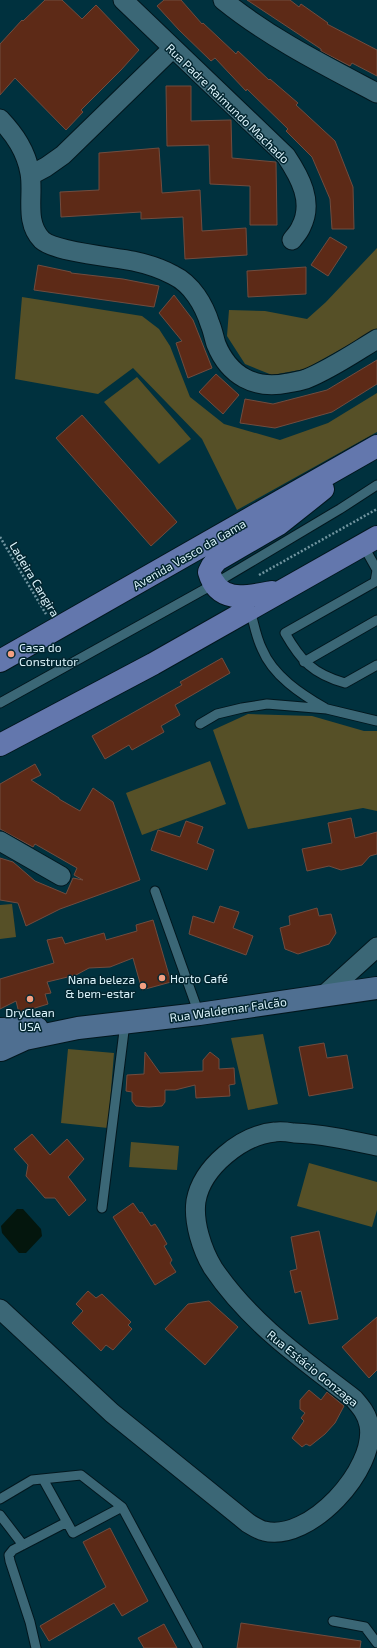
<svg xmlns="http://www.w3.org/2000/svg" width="377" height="1648" font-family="'Exo 2',sans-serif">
<rect width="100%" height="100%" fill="#00313e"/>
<path fill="#565027" d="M377 248V329L305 369 272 375 245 364 227 336 229 310 265 311 307 319 326 302Z
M22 297 142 316 159 329 170 346 190 397 224 424 280 440 328 423 377 393V432L237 510 202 439 133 368 98 394 15 379Z
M137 377 191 439 159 464 104 402Z
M248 714 312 716 364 731H377V811L363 808 248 829 213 730Z
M210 761 226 804 142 835 126 793Z
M12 904 16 937 0 939V905Z
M263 1034 278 1104 248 1110 231 1038Z
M68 1049 114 1053 108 1128 61 1123Z
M131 1142 179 1146 177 1170 129 1167Z
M309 1163 377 1182V1210L372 1227 297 1206Z"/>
<path fill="#04160d" d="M17 1209H23L41 1229 42 1236 26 1253H19L2 1233 1 1226Z"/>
<path fill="#5d2a17" stroke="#704c3f" d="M45 0H62L82 19 96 5 139 50 121 70 81 110 83 112 66 130 15 78 0 95V44L22 20 23 21Z
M164 0H181L202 24 203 23 236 54 238 51 269 80 270 79 298 103 296 105 335 141 353 187 354 229H332L330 199 312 157 286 131 288 129 247 89 246 91 215 58 211 61 179 30 157 6Z
M247 0H290L299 7 301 4 328 23 327 24 377 50V76L352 63 350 66 321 51V49Z
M166 86H191V121L231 120 232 158 276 162 277 225H250V186L210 184 209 145 167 146Z
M159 148 162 193 200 190 202 231 246 228 247 255 185 259 183 217 141 219V212L61 217 60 192 99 190V153Z
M330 237 347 247 328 276 311 265Z
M38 265 71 272V273L123 279 159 286 154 307 34 290Z
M306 267V294L248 297 247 271Z
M174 295 193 320 212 368 188 378 176 343 182 341 159 313Z
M377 360V384L332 412 275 428 240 423 245 399 273 404 327 390Z
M216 374 239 395 223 414 199 392Z
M82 415 177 522 151 546 56 438Z
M222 658 230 673 175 705 180 715 161 726 164 732 132 750 129 745 105 759 92 736 182 685 180 682Z
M35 764 41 775 31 780 59 798V799L80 811 93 788 113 802 140 880 60 909 26 926 18 903 0 900V858L13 862 35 881 66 894 73 878 83 880 74 875 77 868 35 844 33 847 0 829V784Z
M351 818 355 838 377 832V854L370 856 362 865 341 870 329 866 307 871 302 849 332 843 328 823Z
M186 821 203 827 197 843 214 850 207 870 151 850 158 830 180 837Z
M220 906 239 912 233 928 253 936 246 955 189 934 193 916 214 923Z
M317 908 319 916 331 914 336 933 329 944 298 954 285 949 280 928 290 925 289 916Z
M153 920 171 982 142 990 133 958 110 967 89 968 76 975 47 982 51 993 45 994 48 1004 19 1013 16 1001 0 1009V979L54 963 47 940 62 937 65 944 104 933 106 940 137 931 136 925Z
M324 1043 327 1058 347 1055 353 1088 309 1096 299 1047Z
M145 1052 160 1073 203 1071V1060L210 1052 219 1059V1069L234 1068 235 1084 229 1085 230 1096 196 1098 195 1085 175 1090H165V1102L162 1106 149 1107 136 1106 132 1101V1092L126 1091 127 1075 144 1074Z
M32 1134 50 1155 67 1139 84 1159 68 1177 86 1200 69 1216 55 1198H45L26 1176 28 1165 14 1149Z
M133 1203 140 1213 142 1212 151 1226 155 1224 159 1230 167 1244 164 1246 172 1260 170 1263 176 1272 155 1285 113 1217Z
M319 1231 338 1319 309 1324 301 1291 295 1293 290 1271 297 1269 291 1237Z
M88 1291 96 1298 102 1294 131 1322 128 1325 132 1329 113 1350 106 1345 101 1351 72 1323 83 1311 76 1304Z
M209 1301 238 1327 205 1365 165 1329 188 1304Z
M377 1317V1370L369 1378 342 1347Z
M309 1390 321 1400 327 1392 344 1406 335 1423 325 1434 310 1446 306 1444 302 1447 292 1438 304 1421 301 1418 305 1413 300 1409V1400Z
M110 1528 148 1601 122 1616 114 1603 49 1641 40 1626 106 1587 83 1542Z
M241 1623 361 1641 360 1648H237Z
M164 1624 177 1648H144L138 1638Z"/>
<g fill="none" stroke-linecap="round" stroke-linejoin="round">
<defs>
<path id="lane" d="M363 545 377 570
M377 570 375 582 285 633C301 661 313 674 345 683L377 665
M250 610C254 623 256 637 262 649 273 676 301 694 325 708
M304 662 377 620
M0 703 214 584 340 509 377 485
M200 724 217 714 242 708 267 704 327 709 377 721
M155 891 199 1014
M102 1208 125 1023
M43 1479 73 1533 122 1507 198 1648
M0 1499 32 1480 81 1475 122 1507
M0 1515 23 1545
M333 1621 365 1627 377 1643
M36 1648 30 1622 10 1561 9 1555 13 1550 67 1522"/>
<path id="street" d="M123 0 286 156C300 177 314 202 301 227 299 232 295 236 292 240
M223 0C270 38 324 65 377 93
M0 119C15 135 26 151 30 173 34 195 24 222 42 240 55 252 114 257 133 261 147 264 160 268 173 275 192 284 204 305 210 324 213 331 214 338 216 344 229 376 255 390 288 383 294 382 300 381 306 379 331 369 354 353 377 339
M31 175 46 167 63 155 173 48
M0 841 61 876
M323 996 377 947
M0 1309 112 1413 248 1523C253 1526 259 1530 264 1531 309 1543 377 1469 369 1425 367 1414 361 1407 354 1399 302 1359 250 1323 213 1268 202 1250 193 1222 196 1201 202 1167 242 1135 275 1132 281 1131 288 1132 294 1133 322 1134 349 1140 377 1146"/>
<path id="secondary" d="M0 1029 37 1028
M1 1050 25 1039 78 1028 199 1014 377 988"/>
<path id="primary" d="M272 592C246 597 218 604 209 572L212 566 217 560 279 524 323 489
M0 661 377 446
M0 745 153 664 377 537"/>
</defs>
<use href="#lane" stroke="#02171e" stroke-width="11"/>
<use href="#street" stroke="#02171e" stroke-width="21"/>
<use href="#secondary" stroke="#02171e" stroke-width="24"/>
<use href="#primary" stroke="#02171e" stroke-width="24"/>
<path stroke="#7195a0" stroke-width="2.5" stroke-dasharray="2 2" stroke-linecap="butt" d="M0 537 46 614
M259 575 377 509"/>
<use href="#lane" stroke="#3b6776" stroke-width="9"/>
<use href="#street" stroke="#3b6776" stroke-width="19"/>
<use href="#secondary" stroke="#4f6f91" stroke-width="22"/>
<use href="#primary" stroke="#6377ad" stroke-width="22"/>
</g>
<g fill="#f3a082" stroke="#032630" stroke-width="1.5">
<circle cx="11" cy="654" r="4"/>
<circle cx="162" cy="978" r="4"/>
<circle cx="143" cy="986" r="4"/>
<circle cx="30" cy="999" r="4"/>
</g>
<g text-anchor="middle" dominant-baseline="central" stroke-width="3" stroke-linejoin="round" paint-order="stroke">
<g font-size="12" fill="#dcf4fc" stroke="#032630">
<text transform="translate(228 103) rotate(44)">Rua Padre Raimundo Machado</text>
<text transform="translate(189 554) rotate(-30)">Avenida Vasco da Gama</text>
<text transform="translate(35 579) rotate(59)">Ladeira Cangira</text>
<text transform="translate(228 1009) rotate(-8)">Rua Waldemar Falcão</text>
<text transform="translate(313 1368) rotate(39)">Rua Estácio Gonzaga</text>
</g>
<g font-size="12" fill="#dcf4fc" stroke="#032630" text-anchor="start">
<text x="19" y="647">Casa do<tspan x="19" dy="14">Construtor</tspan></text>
<text x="170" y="978">Horto Café</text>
<text x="135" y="979" text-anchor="end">Nana beleza<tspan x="135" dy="14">&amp; bem-estar</tspan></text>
<text x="30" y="1012" text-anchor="middle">DryClean<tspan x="30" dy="14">USA</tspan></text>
</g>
</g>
</svg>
